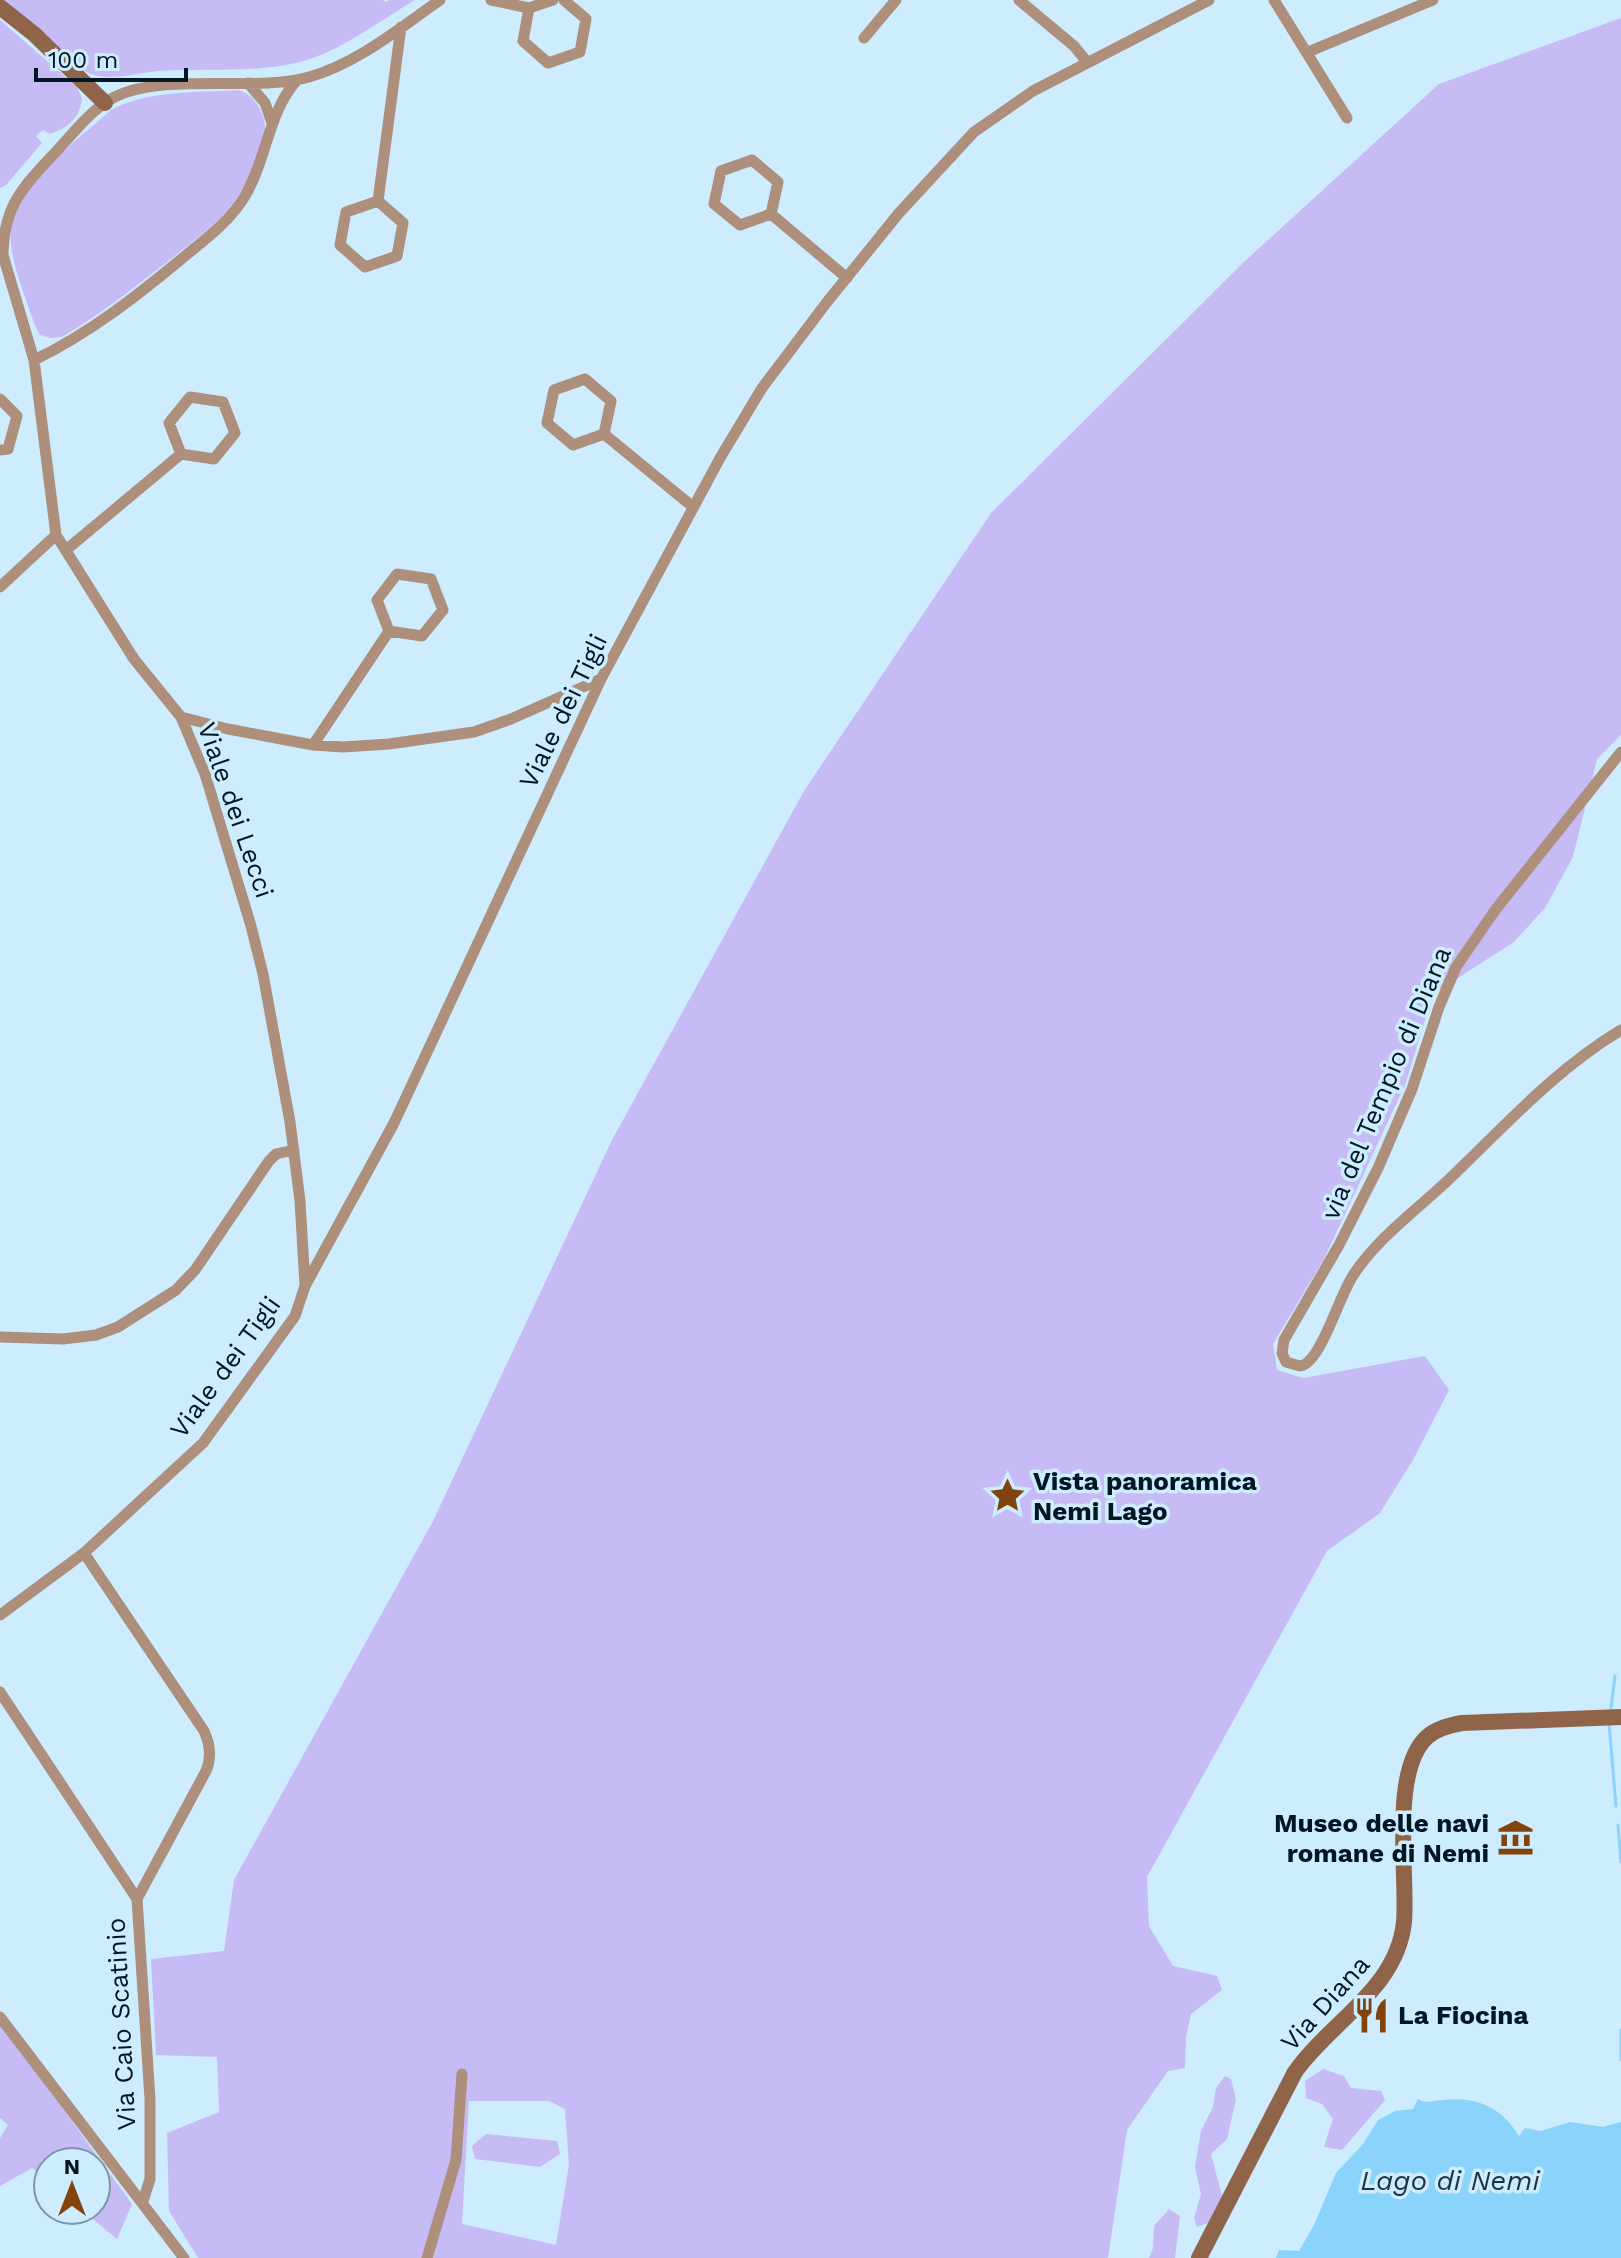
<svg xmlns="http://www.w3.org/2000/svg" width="1621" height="2258" font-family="'Work Sans',sans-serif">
<rect width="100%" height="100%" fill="#cdecfe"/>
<path fill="#c7bbf5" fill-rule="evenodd" d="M3 0H383L386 2 389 0H415C381 20 345 48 307 60 260 74 206 68 158 71 134 73 109 83 86 72Z
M1621 18V735L1597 759 1573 857 1545 908 1514 942 1433 994 1405 1085 1324 1259 1273 1344 1277 1370 1303 1378 1425 1356 1449 1390 1413 1460 1380 1513 1327 1551 1147 1877 1149 1926 1173 1966 1217 1976 1222 1990 1191 2014 1186 2037 1185 2068 1168 2071 1127 2130 1108 2258H198L169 2211 167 2133 219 2112 217 2057 156 2055 151 1959 224 1951 234 1880 433 1521 612 1140 804 791 991 513 1245 261 1439 84ZM469 2101H549L565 2109 569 2165 556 2245 462 2224Z
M0 20 77 87 82 98C80 118 68 128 50 134L43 130 36 136 42 143 6 185 0 188Z
M237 90C252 93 260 106 264 120 270 147 242 195 224 214 211 229 193 241 177 254 140 283 103 313 62 337L51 338 40 335 34 323C26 298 14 271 11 245 5 190 75 143 111 110 148 90 196 93 237 90Z
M0 2022 132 2204 117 2239 82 2210H96V2162H48V2181L32 2168 0 2186V2138L8 2125 0 2118Z
M1323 2069 1344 2076 1351 2088 1381 2091 1385 2100 1342 2150 1324 2147 1333 2119 1322 2104 1306 2098 1305 2081Z
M1225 2076 1231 2079 1236 2099 1227 2139 1211 2154 1222 2196 1208 2223 1197 2227 1194 2218 1201 2194 1195 2167 1201 2131 1213 2107 1216 2088Z
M486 2134 557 2141 560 2154 540 2167 475 2159 472 2146Z
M1169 2209 1180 2216 1175 2258H1149L1153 2248 1154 2226Z"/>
<path fill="#8ad3fb" d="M1418 2099C1427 2104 1432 2101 1442 2100 1477 2096 1501 2107 1519 2136L1525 2128 1541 2131 1570 2122 1603 2127 1621 2122V2258H1276L1279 2250 1299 2251 1314 2225 1336 2173 1363 2144 1378 2120 1395 2111 1413 2109Z"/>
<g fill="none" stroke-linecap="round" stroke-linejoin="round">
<path stroke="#8ad3fb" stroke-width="3" d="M1611 1708 1615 1676
M1609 1723 1616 1806
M1618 1825 1621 1862
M1621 2030V2060"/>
<path stroke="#ad8f7c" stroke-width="11" d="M491 0 529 8
M553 0 529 8 523 41 548 63 580 52 586 19 564 0
M1019 0 1074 46 1087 62
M1274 0 1347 118
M864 38 896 0
M1308 52 1433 0
M248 83 265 103 272 123
M752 160 778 182 771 214 740 225 714 204 721 171Z
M378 201 403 223 397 256 365 267 340 245 346 212Z
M378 201 401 27
M771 214 847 278
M0 245 34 360 56 535 134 659 181 717 205 774 251 926 263 974 290 1122 300 1201 305 1285
M3 253C4 208 21 189 50 158 69 139 87 113 111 99 159 71 253 93 309 77 356 64 400 28 440 0
M34 360C89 334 138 295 185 256 207 238 230 221 245 196 267 159 268 112 297 80
M585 379 611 401 604 434 573 445 547 423 554 390Z
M190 397 223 402 235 433 214 459 181 454 169 423Z
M0 399 17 416 8 449 0 450
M604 434 693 507
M66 550 181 454
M397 574 431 579 443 610 422 636 389 631 377 600Z
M0 587 56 535
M181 717 228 729 313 745 343 747 389 744 474 732 511 719 601 679
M313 745 389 631
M1621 752 1496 909 1456 967 1439 1007 1412 1089 1378 1168 1339 1245 1284 1340 1282 1353 1286 1362 1300 1366C1321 1363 1339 1295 1354 1274 1378 1238 1414 1212 1445 1183 1501 1130 1554 1070 1621 1030
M0 1337 63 1339 96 1335 118 1327 176 1290 195 1270 269 1161 276 1154 294 1150
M84 1553 204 1731C210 1744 212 1757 206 1771L137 1899
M0 1615 84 1553 203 1443 295 1316 305 1286 394 1123 601 679 720 458 762 388 827 302 899 213 974 132 1033 91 1209 0
M0 1692 137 1899 150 2099V2179L143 2201
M0 2017 184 2258
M427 2258 456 2160 462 2074"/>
<path stroke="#906448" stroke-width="16" d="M0 7 34 34 105 103
M1199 2258 1295 2072C1331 2021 1397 1989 1404 1922 1408 1874 1390 1771 1427 1737 1437 1728 1450 1725 1462 1723L1621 1717"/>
</g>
<defs>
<symbol id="sight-bare" viewBox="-9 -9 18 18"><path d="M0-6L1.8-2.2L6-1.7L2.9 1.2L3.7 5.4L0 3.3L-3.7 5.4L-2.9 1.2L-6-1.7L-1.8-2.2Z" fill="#83430c" stroke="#cdecfe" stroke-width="2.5" paint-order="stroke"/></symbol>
<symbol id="museum-bare" viewBox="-9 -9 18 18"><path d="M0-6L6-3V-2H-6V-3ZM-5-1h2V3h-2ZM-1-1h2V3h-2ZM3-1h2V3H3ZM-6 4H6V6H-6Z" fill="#83430c" stroke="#cdecfe" stroke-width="2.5" paint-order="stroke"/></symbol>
<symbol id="restaurant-bare" viewBox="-9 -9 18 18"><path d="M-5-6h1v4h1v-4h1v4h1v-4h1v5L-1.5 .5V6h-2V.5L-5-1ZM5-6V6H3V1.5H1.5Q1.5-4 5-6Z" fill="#83430c" stroke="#cdecfe" stroke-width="2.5" paint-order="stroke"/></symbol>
</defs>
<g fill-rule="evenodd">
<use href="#sight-bare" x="982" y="1470" width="51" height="51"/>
<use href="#museum-bare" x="1490" y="1812" width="51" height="51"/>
<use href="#restaurant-bare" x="1346" y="1990" width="51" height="51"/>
</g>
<g text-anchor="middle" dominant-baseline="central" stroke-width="7" stroke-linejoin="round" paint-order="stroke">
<g font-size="26" fill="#001623" stroke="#cdecfe">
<text transform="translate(563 711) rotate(-64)">Viale dei Tigli</text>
<text transform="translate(236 810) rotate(71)">Viale dei Lecci</text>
<text transform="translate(1386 1083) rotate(-67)">via del Tempio di Diana</text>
<text transform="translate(225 1367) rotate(-54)">Viale dei Tigli</text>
<text transform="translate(1325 2003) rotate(-48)">Via Diana</text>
<text transform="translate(121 2024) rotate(-93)">Via Caio Scatinio</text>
</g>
<g font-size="26" font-weight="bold" fill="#001623" stroke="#cdecfe" text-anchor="start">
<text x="1033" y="1481">Vista panoramica<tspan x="1033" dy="30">Nemi Lago</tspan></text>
<text x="1489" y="1823" text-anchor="end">Museo delle navi<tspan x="1489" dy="30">romane di Nemi</tspan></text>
<text x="1398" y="2015">La Fiocina</text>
</g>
<g font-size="28" font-style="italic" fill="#1d3340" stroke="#cdecfe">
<text x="1450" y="2180">Lago di Nemi</text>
</g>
</g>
<g transform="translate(72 2186)"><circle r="38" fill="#cdecfe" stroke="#7b96a6" stroke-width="2"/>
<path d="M0-6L14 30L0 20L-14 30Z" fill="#83430c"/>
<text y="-12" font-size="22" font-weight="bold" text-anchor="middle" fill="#001623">N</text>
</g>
<path d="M36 68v12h150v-12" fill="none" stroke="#001623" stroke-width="4"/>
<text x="48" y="68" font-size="24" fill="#001623" stroke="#cdecfe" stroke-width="6" paint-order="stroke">100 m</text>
</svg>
